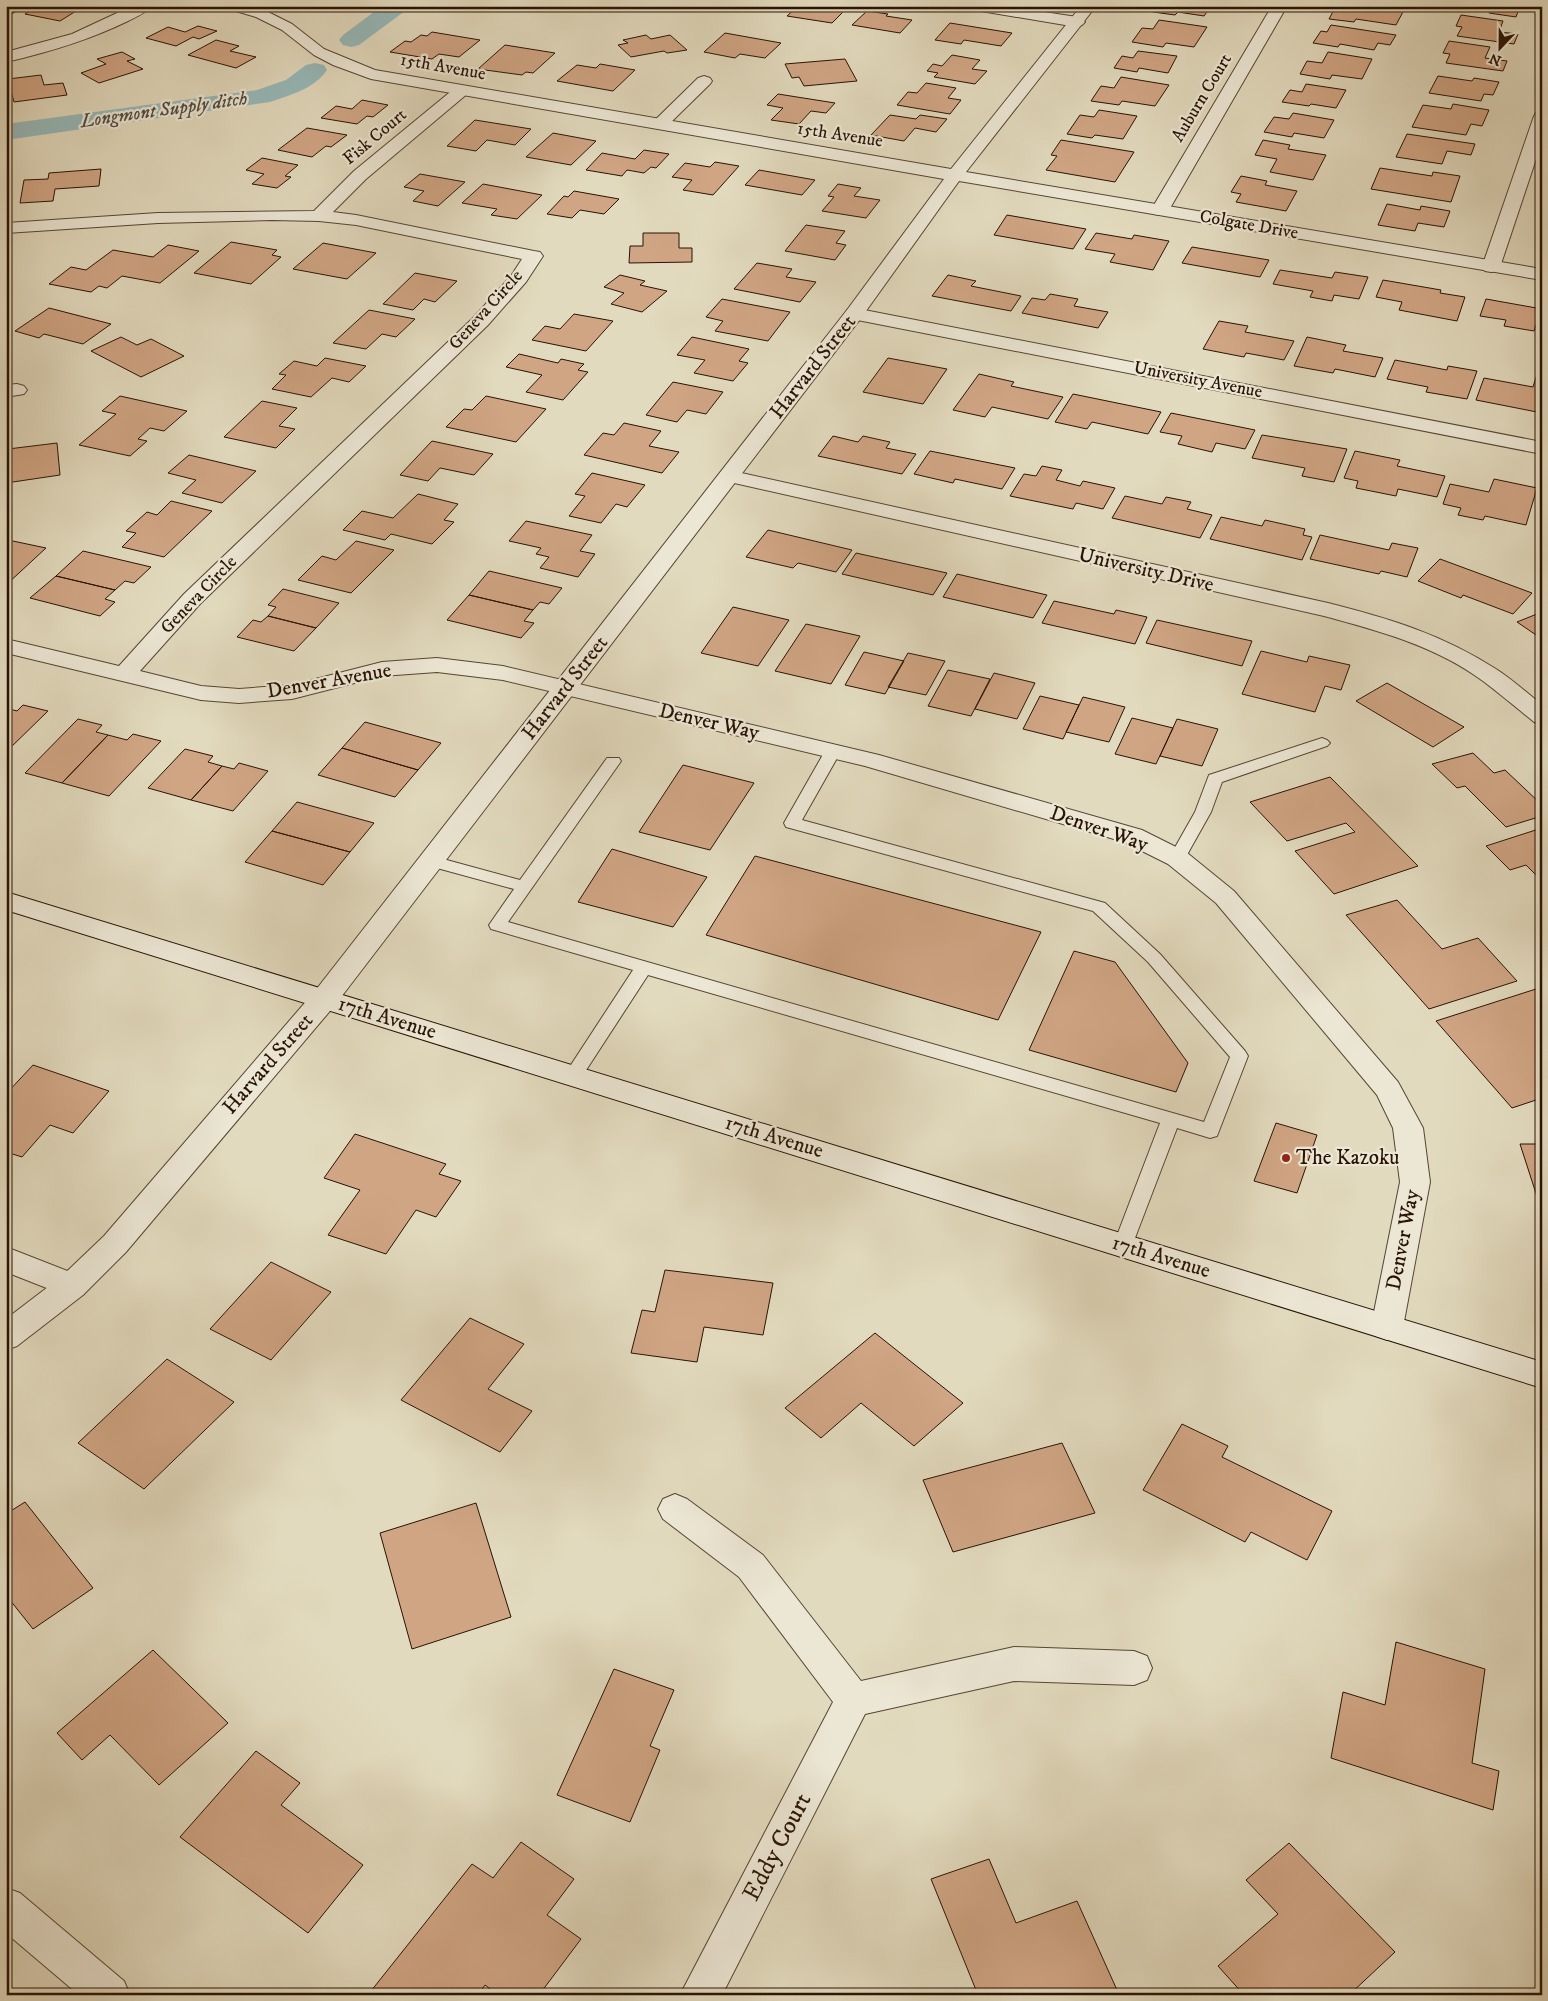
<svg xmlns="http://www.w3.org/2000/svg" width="1548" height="2001" font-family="'IM FELL DW Pica',serif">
<rect width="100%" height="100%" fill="#e2dabe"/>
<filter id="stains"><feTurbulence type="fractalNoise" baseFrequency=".004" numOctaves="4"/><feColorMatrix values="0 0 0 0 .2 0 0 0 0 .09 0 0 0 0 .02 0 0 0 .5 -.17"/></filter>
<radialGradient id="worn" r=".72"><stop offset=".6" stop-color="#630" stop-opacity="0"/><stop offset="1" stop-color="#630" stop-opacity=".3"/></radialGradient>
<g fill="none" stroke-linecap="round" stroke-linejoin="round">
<path fill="#97b9ba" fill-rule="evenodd" d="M382 6H408L405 11 359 45 351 47 343 45 339 40 343 35Z
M315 63 324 65 327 70C314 89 290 95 270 102L6 140V124L257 90 286 80 306 65Z"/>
</g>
<path fill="#d0a584" stroke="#281304" d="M6 6H25L10 15H6Z
M39 6 55 7 84 6 60 21 25 14Z
M742 6H774L769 11Z
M798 6H840L848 7 832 23 787 16Z
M1157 6H1217L1215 9H1209L1204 16 1178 12 1175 15 1153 12Z
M1336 6H1390L1405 8 1396 25 1356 19 1354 22 1329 19Z
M1468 6H1520L1516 17 1489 13 1490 9Z
M867 11 888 14 886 16 912 20 900 33 852 25Z
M1461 15 1503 21 1499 32 1518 34 1514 44 1457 36 1462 27 1456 26Z
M1159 20 1207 27 1194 47 1166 43 1163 47 1132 42 1142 28 1153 29Z
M950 23 1012 33 1001 46 964 40 961 44 935 40Z
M1331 25 1396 35 1390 45 1378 43 1374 50 1340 44 1338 47 1313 43 1321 31 1327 32Z
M198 26 217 31 199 39 193 37 176 46 146 38 168 27 185 32Z
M432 32 480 40 459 57 439 54 432 59 390 52 405 41 411 42 421 35 427 36Z
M725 33 781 43 765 58 740 54 735 58 704 52Z
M646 35 651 39 670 35 687 50 667 53 664 51 631 57 618 45 628 43 623 40Z
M216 40 239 46 230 51 256 57 236 68 188 55Z
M1449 41 1490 47 1485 58 1507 61 1503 71 1446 63 1450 54 1443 53Z
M505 45 555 53 533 73 526 72 522 75 478 69Z
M1138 51 1177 56 1168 73 1139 68 1137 72 1114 68 1122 56 1133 58Z
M122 52 135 59 127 61 143 69 99 83 81 73 106 64 97 59Z
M1328 52 1372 59 1362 79 1332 75 1330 79 1300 74 1307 61 1322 63Z
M952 55 980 60 972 69 987 71 975 84 934 77 938 73 927 71 933 64 942 66Z
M845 59 857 81 804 86 799 77 792 78 785 64Z
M600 64 635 70 613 91 557 81 577 65 596 68Z
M41 75 44 85 63 83 67 95 14 102 8 79Z
M1438 76 1472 81 1474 78 1499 82 1493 95 1484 94 1481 101 1429 93Z
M1121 77 1169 85 1155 106 1122 101 1119 105 1091 101 1101 86 1114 88Z
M926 83 956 88 948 98 961 100 950 114 897 105 908 92 917 93Z
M1306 84 1346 90 1336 108 1311 104 1309 106 1282 102 1290 90 1302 92Z
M778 94 835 103 826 113 811 111 799 124 771 120 783 108 767 105Z
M362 100 388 105 373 117 367 116 357 124 321 118 336 106 352 109Z
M1453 104 1489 110 1482 126 1471 124 1466 135 1412 127 1423 105 1451 109Z
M1099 110 1137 116 1123 139 1095 135 1092 138 1067 134 1080 115 1094 117Z
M1293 113 1334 120 1324 138 1294 133 1292 137 1264 132 1274 117 1289 119Z
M890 115 916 119 920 115 947 119 936 132 915 128 904 141 871 135Z
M475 120 531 129 515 145 487 140 476 151 447 146Z
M307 128 347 135 331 147 326 146 312 157 278 150Z
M553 133 596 141 571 165 526 157Z
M1407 134 1475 144 1471 155 1447 151 1442 164 1396 157Z
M1061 140 1134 152 1115 182 1046 170 1057 156 1051 155Z
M1263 140 1290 145 1288 149 1326 155 1313 180 1270 172 1277 159 1255 155Z
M644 150 669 154 656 168 651 167 644 173 627 170 622 176 586 170 602 153 635 159Z
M262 158 298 165 285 176 291 177 277 188 252 184 264 174 246 170Z
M715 162 739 166 713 195 683 190 692 180 672 177 685 163 710 167Z
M1380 168 1432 176 1433 172 1460 176 1451 202 1371 189Z
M101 169 99 186 55 189 53 201 20 203 24 180 48 179 49 173Z
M759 170 815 180 802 195 745 185Z
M420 174 465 182 438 206 413 201 424 191 404 187Z
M1241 176 1267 181 1265 185 1297 191 1286 211 1236 202 1241 194 1231 192Z
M483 184 542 195 517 219 491 215 497 209 462 203Z
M838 184 861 188 854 196 880 200 866 218 822 211 834 197 828 196Z
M574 191 619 199 604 214 580 210 572 218 547 214 564 196 568 197Z
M1387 204 1420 210 1421 206 1450 211 1444 227 1418 223 1415 231 1378 225Z
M1007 215 1086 229 1073 249 994 235Z
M806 225 845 231 836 243 846 245 835 260 785 251Z
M643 233H679V248H692V262L629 263 630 246H643Z
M1096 233 1132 239 1134 235 1169 241 1153 270 1110 262 1115 254 1085 249Z
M231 242 277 250 272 255 281 257 251 284 194 273Z
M323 243 376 253 347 279 293 269Z
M168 245 199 251 160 283 122 276 107 288 99 286 91 292 49 284 71 267 86 270 113 250 153 257Z
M1192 247 1269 260 1260 277 1182 263Z
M757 263 792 269 786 277 816 282 800 302 734 289Z
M1280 270 1332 278 1335 272 1368 277 1359 299 1334 295 1332 301 1310 297 1313 291 1273 284Z
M415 273 457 281 435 302 424 299 413 310 383 304Z
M620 275 645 281 640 285 667 291 642 312 611 304 624 293 604 287Z
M948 275 976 281 971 286 1021 296 1011 311 932 296Z
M1383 280 1441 290 1440 293 1465 297 1457 321 1399 310 1402 302 1376 297Z
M1050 294 1078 299 1074 306 1108 312 1098 328 1022 313 1032 298 1045 300Z
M722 299 790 312 768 341 715 331 723 321 706 317Z
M1486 299 1542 309V326L1536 325 1534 331 1504 326 1506 320 1480 316Z
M49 308 111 324 83 344 44 334 39 338 15 331Z
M369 310 415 319 396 337 382 334 366 349 333 343Z
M574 314 613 321 586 351 532 340 545 326 560 329Z
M1219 321 1248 326 1245 332 1294 341 1284 360 1246 353 1244 357 1203 349Z
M121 337 137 345 151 339 184 356 141 377 91 351Z
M692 337 749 349 739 361 748 363 733 381 694 373 705 360 677 355Z
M1307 337 1346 345 1343 351 1383 358 1375 377 1335 369 1333 373 1294 366Z
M519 354 558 363 561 359 584 364 578 370 588 372 563 400 526 392 542 375 506 367Z
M325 358 366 366 349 382 332 378 311 397 272 389 286 375 279 374 294 361 317 366Z
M888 358 947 369 923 404 863 392Z
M1395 360 1447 370 1448 366 1477 371 1467 399 1426 392 1428 387 1387 379Z
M979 374 1014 382 1011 386 1063 397 1048 419 992 407 985 417 953 410Z
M1536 377 1542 379V413L1476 400 1484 378 1533 387Z
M673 382 723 392 706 414 687 410 677 422 646 415Z
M1073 394 1161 412 1148 434 1092 422 1087 429 1055 422Z
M120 396 187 411 164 431 150 428 138 439 147 441 130 456 79 445 116 414 102 411Z
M486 396 546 409 516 442 446 427 464 409 472 410Z
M262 401 297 408 279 426 295 429 276 448 224 437Z
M1171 413 1255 430 1245 449 1216 443 1212 452 1178 444 1182 436 1160 432Z
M624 423 661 431 649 446 679 452 662 473 584 455 603 433 614 435Z
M1262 435 1347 449 1334 482 1302 476 1305 468 1252 458Z
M833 436 858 442 863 436 890 442 886 448 916 454 902 474 818 456Z
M432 441 493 454 474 475 440 468 428 481 400 475Z
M57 443 60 475 6 483 8 449Z
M930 451 1015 468 1002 489 955 479 953 483 914 474Z
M1355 451 1400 460 1397 466 1445 476 1437 497 1398 489 1396 496 1356 488 1358 481 1344 478Z
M189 455 256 471 222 503 182 493 196 480 168 473Z
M1042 466 1062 470 1056 480 1080 486 1083 481 1115 488 1103 509 1076 503 1073 509 1010 496 1024 474 1036 476Z
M592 473 645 485 627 507 616 504 601 523 569 516 585 496 575 494Z
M1494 479 1537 488 1526 525 1485 516 1483 520 1458 515 1461 508 1443 504 1450 484 1489 492Z
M418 494 458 504 444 520 454 522 432 544 391 534 385 540 343 530 362 511 393 518Z
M1125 496 1162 504 1166 497 1191 502 1187 509 1212 515 1200 538 1112 518Z
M171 501 212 511 164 557 122 547 136 533 126 531 147 512 157 515Z
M1221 517 1262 526 1265 520 1305 529 1303 535 1312 537 1302 560 1210 539Z
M526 521 592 535 580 551 595 554 578 577 540 568 549 557 536 554 541 548 509 541Z
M768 530 852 550 836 572 798 563 793 568 746 557Z
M1320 535 1389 550 1392 543 1418 548 1407 577 1381 571 1379 574 1310 559Z
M8 540 46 548 6 585V542Z
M356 541 394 550 351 593 298 580 322 556 336 560Z
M83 551 151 567 134 583 125 581 115 590 56 576Z
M856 553 947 573 933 595 842 574Z
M1440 559 1532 593 1513 614 1463 595 1461 598 1418 581Z
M489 571 562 588 549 604 540 602 533 610 469 595Z
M957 574 1047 595 1033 618 943 597Z
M56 576 115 590 105 599 115 602 100 616 30 598Z
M283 589 339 603 316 628 268 616 276 607 268 605Z
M469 595 533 610 524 621 534 623 521 638 447 620Z
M1054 601 1114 614 1116 610 1147 617 1135 644 1042 623Z
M733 607 789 620 758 666 701 653Z
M1542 612V639L1517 622Z
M268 616 316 628 294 651 237 637 253 620 261 622Z
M1157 620 1252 641 1242 666 1146 643Z
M806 624 860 636 831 684 775 671Z
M1261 651 1307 662 1309 656 1350 665 1341 690 1325 686 1315 712 1242 694Z
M864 652 904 661 885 694 845 685Z
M908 653 945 661 926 695 888 687Z
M948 670 990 679 971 716 928 706Z
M994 673 1035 683 1017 719 975 709Z
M1387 683 1464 727 1433 747 1356 701Z
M1040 696 1079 705 1063 739 1023 729Z
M1083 697 1125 707 1109 742 1066 732Z
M23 705 48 711 6 752V708L17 711Z
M1132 718 1173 728 1156 764 1115 754Z
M78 719 102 725 96 732 108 735 62 783 25 773Z
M1177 719 1218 729 1202 766 1160 756Z
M365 722 441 743 418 770 342 748Z
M133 734 161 741 109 796 62 783 108 735 127 740Z
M342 748 418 770 395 797 318 775Z
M185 749 213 756 208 762 222 766 191 800 148 788Z
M1473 753 1494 773 1505 770 1542 805V816L1506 827 1465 786 1457 788 1432 764Z
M239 763 268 771 233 811 191 800 222 766 234 769Z
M683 765 754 783 710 850 639 832Z
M1330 777 1418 866 1334 894 1295 851 1355 832 1346 823 1287 841 1250 802Z
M297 802 374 823 350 852 272 831Z
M1542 828V881L1526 865 1510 870 1486 846Z
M272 831 350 852 323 885 245 862Z
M612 849 707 877 673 927 578 902Z
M755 856 1041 932 998 1020 706 935Z
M1397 900 1442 949 1478 938 1517 981 1429 1009 1346 915Z
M1074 951 1115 962 1188 1063 1176 1092 1029 1050Z
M1536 989 1542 995V1098L1512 1108 1436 1021Z
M33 1065 109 1091 73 1133 50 1125 22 1157 6 1152V1094Z
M1276 1123 1317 1135 1297 1193 1254 1181Z
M355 1134 446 1164 439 1174 461 1181 436 1217 416 1210 386 1254 328 1235 360 1190 324 1178Z
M1520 1144H1542V1212Z
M271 1262 331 1292 271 1360 210 1329Z
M665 1270 773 1283 763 1335 704 1327 697 1362 631 1353 642 1310 655 1312Z
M470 1318 524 1344 488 1389 532 1411 500 1452 401 1400Z
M875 1333 963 1403 914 1446 861 1403 821 1438 785 1408Z
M167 1359 234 1402 144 1489 78 1443Z
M1182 1424 1228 1446 1222 1457 1332 1511 1307 1560 1251 1532 1245 1542 1143 1490Z
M1062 1443 1095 1513 953 1552 923 1480Z
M25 1502 93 1588 33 1629 6 1595V1514Z
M476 1503 511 1617 412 1649 380 1533Z
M1396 1642 1485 1669 1472 1763 1499 1771 1493 1810 1331 1758 1343 1692 1385 1705Z
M153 1650 228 1723 159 1785 110 1735 82 1760 57 1733Z
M614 1669 674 1690 650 1746 660 1750 630 1822 557 1795Z
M256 1751 300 1783 281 1805 363 1865 308 1933 180 1837Z
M521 1842 574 1879 547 1915 581 1939 539 1995H498L485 1985 478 1995H376L371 1991 472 1864 493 1878Z
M1289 1843 1395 1952 1349 1995H1244L1218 1966 1278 1914 1246 1880Z
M989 1859 1016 1923 1077 1901 1117 1990 1104 1995H978L931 1879Z"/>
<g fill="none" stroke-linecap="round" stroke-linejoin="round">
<defs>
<path id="service" d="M1322 738 1327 740 1330 743 1327 746 1222 782 1211 812 1183 862 1177 863 1171 862 1169 858 1195 812 1209 775Z
M833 746 838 748 841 751 802 820 1105 903 1160 954 1245 1051 1248 1056 1217 1136 1210 1138 1177 1128 1130 1251 1123 1254 1116 1251 1113 1246 1160 1123 648 975 579 1081 573 1083 567 1081 564 1076 567 1071 633 970 491 929 489 925 514 889 426 865 424 861 426 857 432 856 520 880 607 758H619L621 761 619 764 508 922 1204 1122 1230 1057 1148 962 1093 911 786 827 784 823 825 751 828 748Z"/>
<path id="minor" d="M132 6H151C146 13 136 17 128 21 89 40 49 52 6 62V52L72 34Z
M968 6H1005L1077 17 1082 19 1085 22 1082 25 1077 27 975 10 970 9Z
M1272 6H1287L1169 210 1166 214 1160 215 1154 214 1151 210Z
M704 76 710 78 712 81 710 84 665 128H653L651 125 653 122 698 78Z
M461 86 467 88 469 91 467 94 366 179 333 212 356 215 534 251 540 252 543 256 526 282 488 325 200 604 140 671 201 686 239 689 292 685 382 662 437 658 503 666 879 755 1142 830 1186 852 1234 891 1398 1082 1423 1128 1430 1182 1403 1327 1398 1336 1387 1340 1376 1336 1371 1327 1400 1182 1393 1128 1377 1095 1216 903 1168 864 1124 842 865 766 503 680 437 672 382 676 292 699 239 703 201 700 6 653V639L119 666 184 594 474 317 511 276 522 259 356 225 319 221 272 220 158 223 6 233V223L158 213 314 211 354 171 455 88Z
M1542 111V141L1500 267 1497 271 1491 272 1485 271 1482 267 1534 116 1536 113Z
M854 308 1542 442V454L847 318 845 314 847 310Z
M17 384 24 386 27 390 24 394 6 397V385Z
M728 470 1328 603C1391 619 1441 634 1496 669 1512 679 1527 693 1542 705V724L1534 722C1517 708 1500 694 1483 681 1436 646 1379 631 1324 616L721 480 718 476 721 472Z
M6 1247 83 1277 88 1286 83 1295 72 1298 6 1272Z
M675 1494 687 1499 763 1555 861 1681 1014 1647 1134 1651 1147 1656 1152 1668 1147 1680 1134 1685 1014 1681 865 1714 722 1995H680L833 1702 739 1577 663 1519 658 1509 663 1499Z
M6 1888 20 1893 124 1981 130 1995H79L6 1933Z"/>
<path id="tertiary" d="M227 6H251L266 11 292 24 324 49 375 70 951 169 1081 6H1096L966 172 1542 269V280L959 181 861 318 335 1005 126 1252 83 1295 17 1346 6 1350V1319L61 1277 104 1236 315 991 847 310 944 179 371 79 333 65 314 55 282 30 256 17 229 9Z"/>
<path id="secondary" d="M6 892 1542 1362V1388L6 910Z"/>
</defs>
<use href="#service" stroke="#564532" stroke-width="2"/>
<use href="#minor" stroke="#564532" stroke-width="2"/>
<use href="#tertiary" stroke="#564532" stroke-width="2"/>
<use href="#secondary" stroke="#281304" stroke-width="2"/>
<use href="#service" fill="#ece7d5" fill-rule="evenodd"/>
<use href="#minor" fill="#ece7d5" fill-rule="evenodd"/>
<use href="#tertiary" fill="#ece7d5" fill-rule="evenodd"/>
<use href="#secondary" fill="#ece7d5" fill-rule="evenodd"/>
</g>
<circle fill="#8f2418" stroke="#ece7d5" stroke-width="2" cx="1286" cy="1158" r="5"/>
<g text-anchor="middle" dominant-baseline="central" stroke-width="4.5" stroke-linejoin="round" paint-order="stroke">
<g font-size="18" fill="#281304" stroke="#ece7d5">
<text transform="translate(443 67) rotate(10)">15th Avenue</text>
<text transform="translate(1202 98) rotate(-59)">Auburn Court</text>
<text transform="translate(840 135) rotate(9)">15th Avenue</text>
<text transform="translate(375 137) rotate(-40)">Fisk Court</text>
<text transform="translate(1249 225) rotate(10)">Colgate Drive</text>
<text transform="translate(486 310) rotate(-48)">Geneva Circle</text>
<text transform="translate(1198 380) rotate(11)">University Avenue</text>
<text transform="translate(199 595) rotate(-46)">Geneva Circle</text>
</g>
<g font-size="19" font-style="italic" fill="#4f4d44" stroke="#ece7d5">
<text transform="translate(164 110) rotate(-8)">Longmont Supply ditch</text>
</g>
<g font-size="21" fill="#281304" stroke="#ece7d5">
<text transform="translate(813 367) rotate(-52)">Harvard Street</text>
<text transform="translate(1146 570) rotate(13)">University Drive</text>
<text transform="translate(329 681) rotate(-10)">Denver Avenue</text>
<text transform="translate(565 688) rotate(-52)">Harvard Street</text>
<text transform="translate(709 722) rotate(13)">Denver Way</text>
<text transform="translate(1099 829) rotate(19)">Denver Way</text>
<text transform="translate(387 1018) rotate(17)">17th Avenue</text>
<text transform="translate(268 1064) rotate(-49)">Harvard Street</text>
<text transform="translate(774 1137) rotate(17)">17th Avenue</text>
<text transform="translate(1403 1240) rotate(-79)">Denver Way</text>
<text transform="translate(1161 1257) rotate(17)">17th Avenue</text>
</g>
<g font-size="21" fill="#281304" stroke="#ece7d5" text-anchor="start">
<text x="1296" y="1158">The Kazoku</text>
</g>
<g font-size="25" fill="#281304" stroke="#ece7d5">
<text transform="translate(777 1847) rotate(-62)">Eddy Court</text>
</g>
</g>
<rect width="1548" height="2001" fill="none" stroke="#e2dabe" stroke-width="25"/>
<rect x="8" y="8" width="1533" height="1986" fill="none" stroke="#281304" stroke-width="2.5"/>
<rect x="12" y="12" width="1523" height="1976" fill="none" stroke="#281304"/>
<g transform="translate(1500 48) rotate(202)" stroke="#ece7d5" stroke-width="4" paint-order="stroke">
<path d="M0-4L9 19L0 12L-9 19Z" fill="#281304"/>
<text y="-8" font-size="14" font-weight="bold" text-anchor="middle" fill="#281304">N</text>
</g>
<rect width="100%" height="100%" filter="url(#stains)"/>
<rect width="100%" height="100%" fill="url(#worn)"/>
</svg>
